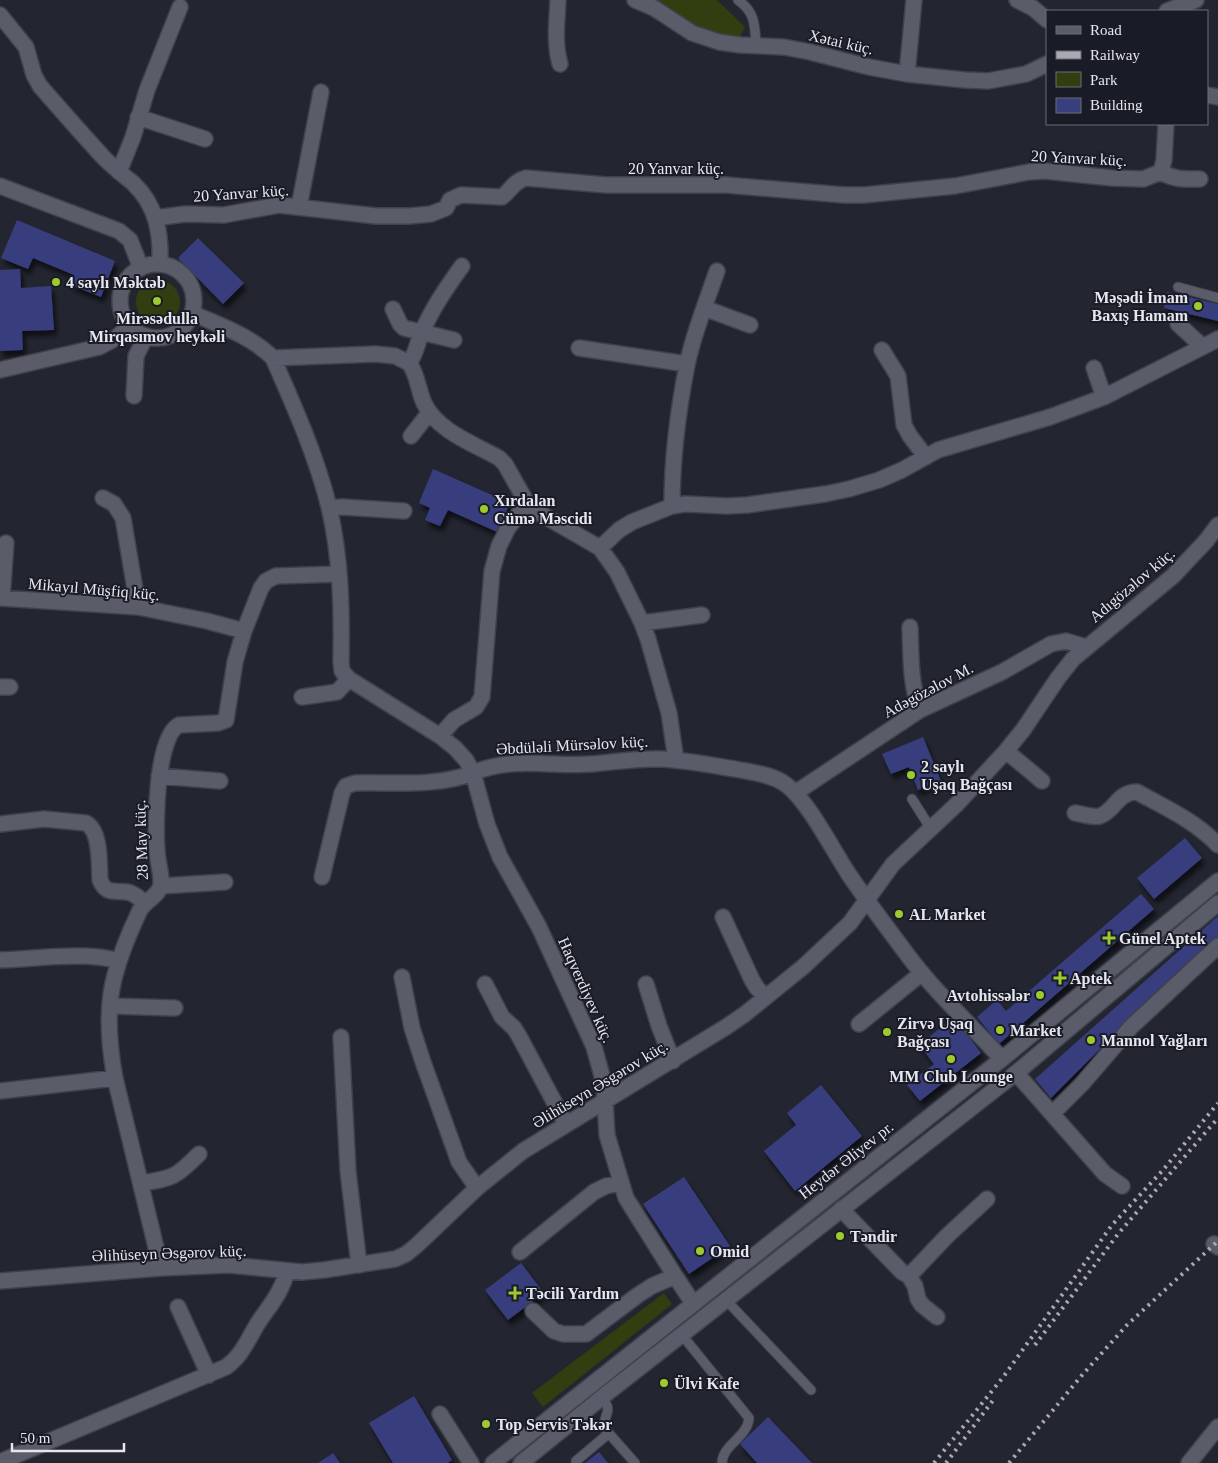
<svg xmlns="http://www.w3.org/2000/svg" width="1218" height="1463" font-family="'Times New Roman',serif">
<defs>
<filter id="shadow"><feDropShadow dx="3" dy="5.5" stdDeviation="2.5" flood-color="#0009"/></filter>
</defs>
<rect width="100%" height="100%" fill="#232530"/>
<path fill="#313f10" d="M625 0H717L745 27 739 39 719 35Z
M136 302a22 22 0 1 1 44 0a22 22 0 1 1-44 0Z
M664 1293 672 1304 543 1407 532 1393Z"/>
<path fill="#393e7d" filter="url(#shadow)" d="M17 220 115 261 101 297 71 285 74 275 33 258 28 269 1 258Z
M198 238 244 283 223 304 178 258Z
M20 269 21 288 51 286 54 330 22 331 23 350 0 351V270Z
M1167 292 1218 304V321L1164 308Z
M433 469 510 503 497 532 448 510 440 526 425 520 430 508 419 503Z
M923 737 941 781 918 790 909 767 891 774 882 754Z
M1185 838 1202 858 1154 899 1137 878Z
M1141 894 1154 909 999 1044 977 1017 997 1000 1006 1011Z
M1218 916V937L1174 975 1051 1098 1035 1079Z
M954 1017 981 1053 920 1101 907 1085 934 1064 919 1045Z
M821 1085 862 1136 795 1191 764 1151 796 1125 787 1113Z
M684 1177 730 1246 689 1274 643 1204Z
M521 1263 544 1293 508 1320 485 1290Z
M414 1396 452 1460 448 1463H393L369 1423Z
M768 1417 812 1463H757L740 1444Z
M599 1452 608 1463H585Z
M333 1453 340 1463H318Z"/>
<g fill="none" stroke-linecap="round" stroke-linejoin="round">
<defs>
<path id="lane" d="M738 0C755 12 755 25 756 45
M1178 287 1218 298
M912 799 931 829
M726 1300 811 1390
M682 1335 749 1418C748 1437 722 1445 722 1463
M601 1398C616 1412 601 1414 605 1429L635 1463
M576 1461 608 1434"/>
<path id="street" d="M558 0C557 22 554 43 560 64
M635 0 654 8 692 33 719 42 740 45 784 47 810 52 869 67 907 74 965 80 988 81 1026 74 1047 64
M1017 0 1033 8 1047 20
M1167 11 1196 0
M0 15 26 47 34 75 40 86C61 110 82 134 104 158 113 167 123 175 133 183 157 206 161 233 160 264
M907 74 914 0
M1207 95 1218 97
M138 117 205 139
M119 172 133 137 147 90 180 7
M1161 172C1174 180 1186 179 1200 179
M0 186 119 231 130 240 141 268
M299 207 321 92
M155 218 185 214 224 215 279 205 376 216H409L431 214 446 208 450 200 461 195 502 197C511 190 514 181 526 178L606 185H726L844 195H864L955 186 1029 172 1045 171 1112 178 1143 179 1161 172 1164 160 1166 124
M120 301a37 37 0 1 1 74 0a37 37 0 1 1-74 0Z
M462 266C447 287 433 307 423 330 417 341 417 353 409 363 418 375 418 390 424 403 437 431 474 444 499 458L505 464 527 503 541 514 600 548 617 572 642 623 648 639 669 713 676 760
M704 308 750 325
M393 309 400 324 404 328 454 340
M192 313C219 325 251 336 273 358 294 406 316 455 329 507 341 558 342 611 341 662L342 671 349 679 440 736 455 748 466 760 473 773C511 756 552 767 592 764 615 762 637 758 660 759 685 760 710 765 735 769 750 772 769 774 782 782 806 796 832 849 848 873 866 900 886 926 906 953 934 991 970 1024 1002 1059
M1178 324 1203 347
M579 348 687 364
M882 350 898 376 904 425 910 436 926 457
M273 358 376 354 395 356 409 363
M1094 368 1104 397
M0 370 99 347 116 338 130 325
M134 396 136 356 146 336
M411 436 429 413
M103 498 114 504 123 518 138 607
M672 506C672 459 678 411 687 365 693 335 707 300 717 271
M329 508 343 507 404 511
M600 548 619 530 632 522 672 506 685 504 727 506 747 505 825 494 849 489 879 480 902 470 938 450 1050 417 1104 397 1218 339
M0 598 138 607 207 621 244 631
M2 598 6 543
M642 623 702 615
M910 627C911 656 910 683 920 710
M0 687H10
M302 697 337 692 349 679
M440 736 454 720 476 707 482 697 492 571 499 546 508 528 527 503
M1006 751 1042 781
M159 776 220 781
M795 793 920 710 1002 672 1051 644 1066 641 1086 647
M1075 813C1083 814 1093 818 1100 816 1115 811 1117 792 1137 792 1166 808 1195 821 1218 845
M0 824 44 819 86 823C101 831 99 864 100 880 106 895 114 890 127 892 134 893 139 898 144 902
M322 877 342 793 346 786 355 783C394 782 436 787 473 773L487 824 500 857 539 927 594 1047 604 1083 607 1135 626 1198 675 1276 693 1303
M161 886 225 882
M723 917 752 980 757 988 766 997
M0 960C35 959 86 951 119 961
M402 977 412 1028 423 1062 459 1162 477 1188
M485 984 502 1017 514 1028 519 1036 566 1124
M646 984 659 1026 673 1061
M111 1006 175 1008
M859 1024 922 973
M341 1037 348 1171 359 1265
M1016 1073 1105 1174 1122 1186
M0 1091 115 1078
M1052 1114 1082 1084 1131 1027 1218 946
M141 1183C173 1178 175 1178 199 1154
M841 1209 902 1272 909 1276 947 1236 987 1199
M1214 1244 1218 1247
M520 1252 594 1192 606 1186 621 1183
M161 1268 115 1078C109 1046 106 1007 115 975 121 952 130 931 140 910 146 900 160 895 161 884 162 874 157 860 157 850 155 825 156 736 179 725L218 723 226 720 235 662 244 631 261 588 266 581 276 576 339 574
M909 1276 915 1286 918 1299 922 1305 937 1317
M0 1281 161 1268 229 1265 302 1272 324 1270 395 1259 406 1254 416 1246 477 1188 523 1151 726 1027 745 1014 803 967 850 923 893 864 957 804 1006 751 1023 730 1058 678 1073 659 1173 576 1206 541 1218 525
M178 1307 209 1375
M533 1311 554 1331 563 1334H586L638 1295 652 1286 675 1276
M440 1414 471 1463
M0 1462 226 1367C242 1356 248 1339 258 1323 270 1305 282 1292 287 1271
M1189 1463 1218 1427"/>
<path id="secondary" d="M493 1463 1002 1059 1218 881
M521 1463 606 1394 1016 1073 1218 903"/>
</defs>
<use href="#lane" stroke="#40424b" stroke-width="11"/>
<use href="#street" stroke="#40424b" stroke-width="18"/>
<use href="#secondary" stroke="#40424b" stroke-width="18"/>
<use href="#lane" stroke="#5a5c69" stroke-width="9"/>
<use href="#street" stroke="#5a5c69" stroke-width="15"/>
<use href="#secondary" stroke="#5a5c69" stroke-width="15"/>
<path stroke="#a8a9b2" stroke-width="4" stroke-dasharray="2.5 5" stroke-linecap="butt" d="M1035 1345 1118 1234 1218 1118
M934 1463 1004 1376 1112 1225 1163 1170 1218 1103
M946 1463 994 1399
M1009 1463 1083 1374 1127 1325 1218 1241"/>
</g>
<g fill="#9fca2d" stroke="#191b26" stroke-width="2">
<circle cx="56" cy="282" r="5"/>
<circle cx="157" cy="301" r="5"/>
<circle cx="1198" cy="306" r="5"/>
<circle cx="484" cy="509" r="5"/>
<circle cx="911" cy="775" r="5"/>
<circle cx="899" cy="914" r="5"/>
<path d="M1106.5 930.5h5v5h5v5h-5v5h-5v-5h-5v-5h5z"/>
<path d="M1057.5 970.5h5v5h5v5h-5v5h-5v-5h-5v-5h5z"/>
<circle cx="1040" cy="995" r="5"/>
<circle cx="1000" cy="1030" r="5"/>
<circle cx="887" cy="1032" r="5"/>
<circle cx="1091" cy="1040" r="5"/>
<circle cx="951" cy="1059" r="5"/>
<circle cx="840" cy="1236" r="5"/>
<circle cx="700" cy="1251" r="5"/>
<path d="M512.5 1285.5h5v5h5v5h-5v5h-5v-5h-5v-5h5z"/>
<circle cx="664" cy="1383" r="5"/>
<circle cx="486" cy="1424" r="5"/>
</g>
<g text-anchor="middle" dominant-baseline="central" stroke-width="4" stroke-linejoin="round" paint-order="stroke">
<g font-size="16" fill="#e5e6ee" stroke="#191b26">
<text transform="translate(841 42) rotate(13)">Xətai küç.</text>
<text transform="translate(1079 158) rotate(3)">20 Yanvar küç.</text>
<text x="676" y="168">20 Yanvar küç.</text>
<text transform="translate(241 193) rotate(-4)">20 Yanvar küç.</text>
<text transform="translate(1132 585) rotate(-40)">Adıgözəlov küç.</text>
<text transform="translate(94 589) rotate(5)">Mikayıl Müşfiq küç.</text>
<text transform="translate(928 690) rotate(-28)">Adəgözəlov M.</text>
<text transform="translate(572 745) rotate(-3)">Əbdüləli Mürsəlov küç.</text>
<text transform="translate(141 840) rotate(-92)">28 May küç.</text>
<text transform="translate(586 990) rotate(66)">Haqverdiyev küç.</text>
<text transform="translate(600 1084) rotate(-31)">Əlihüseyn Əsgərov küç.</text>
<text transform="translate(846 1160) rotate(-38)">Heydər Əliyev pr.</text>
<text transform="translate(169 1253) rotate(-2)">Əlihüseyn Əsgərov küç.</text>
</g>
<g font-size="16" font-weight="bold" fill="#e5e6ee" stroke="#191b26" text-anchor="start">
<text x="66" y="282">4 saylı Məktəb</text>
<text x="1188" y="297" text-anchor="end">Məşədi İmam<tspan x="1188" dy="18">Baxış Hamam</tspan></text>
<text x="157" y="318" text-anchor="middle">Mirəsədulla<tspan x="157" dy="18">Mirqasımov heykəli</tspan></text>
<text x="494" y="500">Xırdalan<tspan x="494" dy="18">Cümə Məscidi</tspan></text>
<text x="921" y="766">2 saylı<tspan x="921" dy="18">Uşaq Bağçası</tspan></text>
<text x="909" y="914">AL Market</text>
<text x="1119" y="938">Günel Aptek</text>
<text x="1070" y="978">Aptek</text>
<text x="1030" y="995" text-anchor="end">Avtohissələr</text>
<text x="897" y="1023">Zirvə Uşaq<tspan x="897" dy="18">Bağçası</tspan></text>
<text x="1010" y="1030">Market</text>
<text x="1101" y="1040">Mannol Yağları</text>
<text x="951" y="1076" text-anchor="middle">MM Club Lounge</text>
<text x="850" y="1236">Təndir</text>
<text x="710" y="1251">Omid</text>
<text x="526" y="1293">Təcili Yardım</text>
<text x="674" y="1383">Ülvi Kafe</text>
<text x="496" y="1424">Top Servis Təkər</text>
</g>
</g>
<rect x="1046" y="10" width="162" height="115" fill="#191b26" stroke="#6b6c76"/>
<rect x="1056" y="26" width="25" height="8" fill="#5a5c69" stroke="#6b6c76"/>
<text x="1090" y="35" font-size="15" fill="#e5e6ee">Road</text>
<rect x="1056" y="51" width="25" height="8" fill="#a8a9b2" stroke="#6b6c76"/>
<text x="1090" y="60" font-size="15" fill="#e5e6ee">Railway</text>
<rect x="1056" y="72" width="25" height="15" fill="#313f10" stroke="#6b6c76"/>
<text x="1090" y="85" font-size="15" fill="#e5e6ee">Park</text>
<rect x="1056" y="98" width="25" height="15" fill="#393e7d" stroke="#6b6c76"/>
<text x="1090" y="110" font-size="15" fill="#e5e6ee">Building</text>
<path d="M12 1443v8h112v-8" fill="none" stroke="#e5e6ee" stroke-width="2.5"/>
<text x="20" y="1443" font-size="15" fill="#e5e6ee" stroke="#191b26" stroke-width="4" paint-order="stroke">50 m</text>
</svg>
